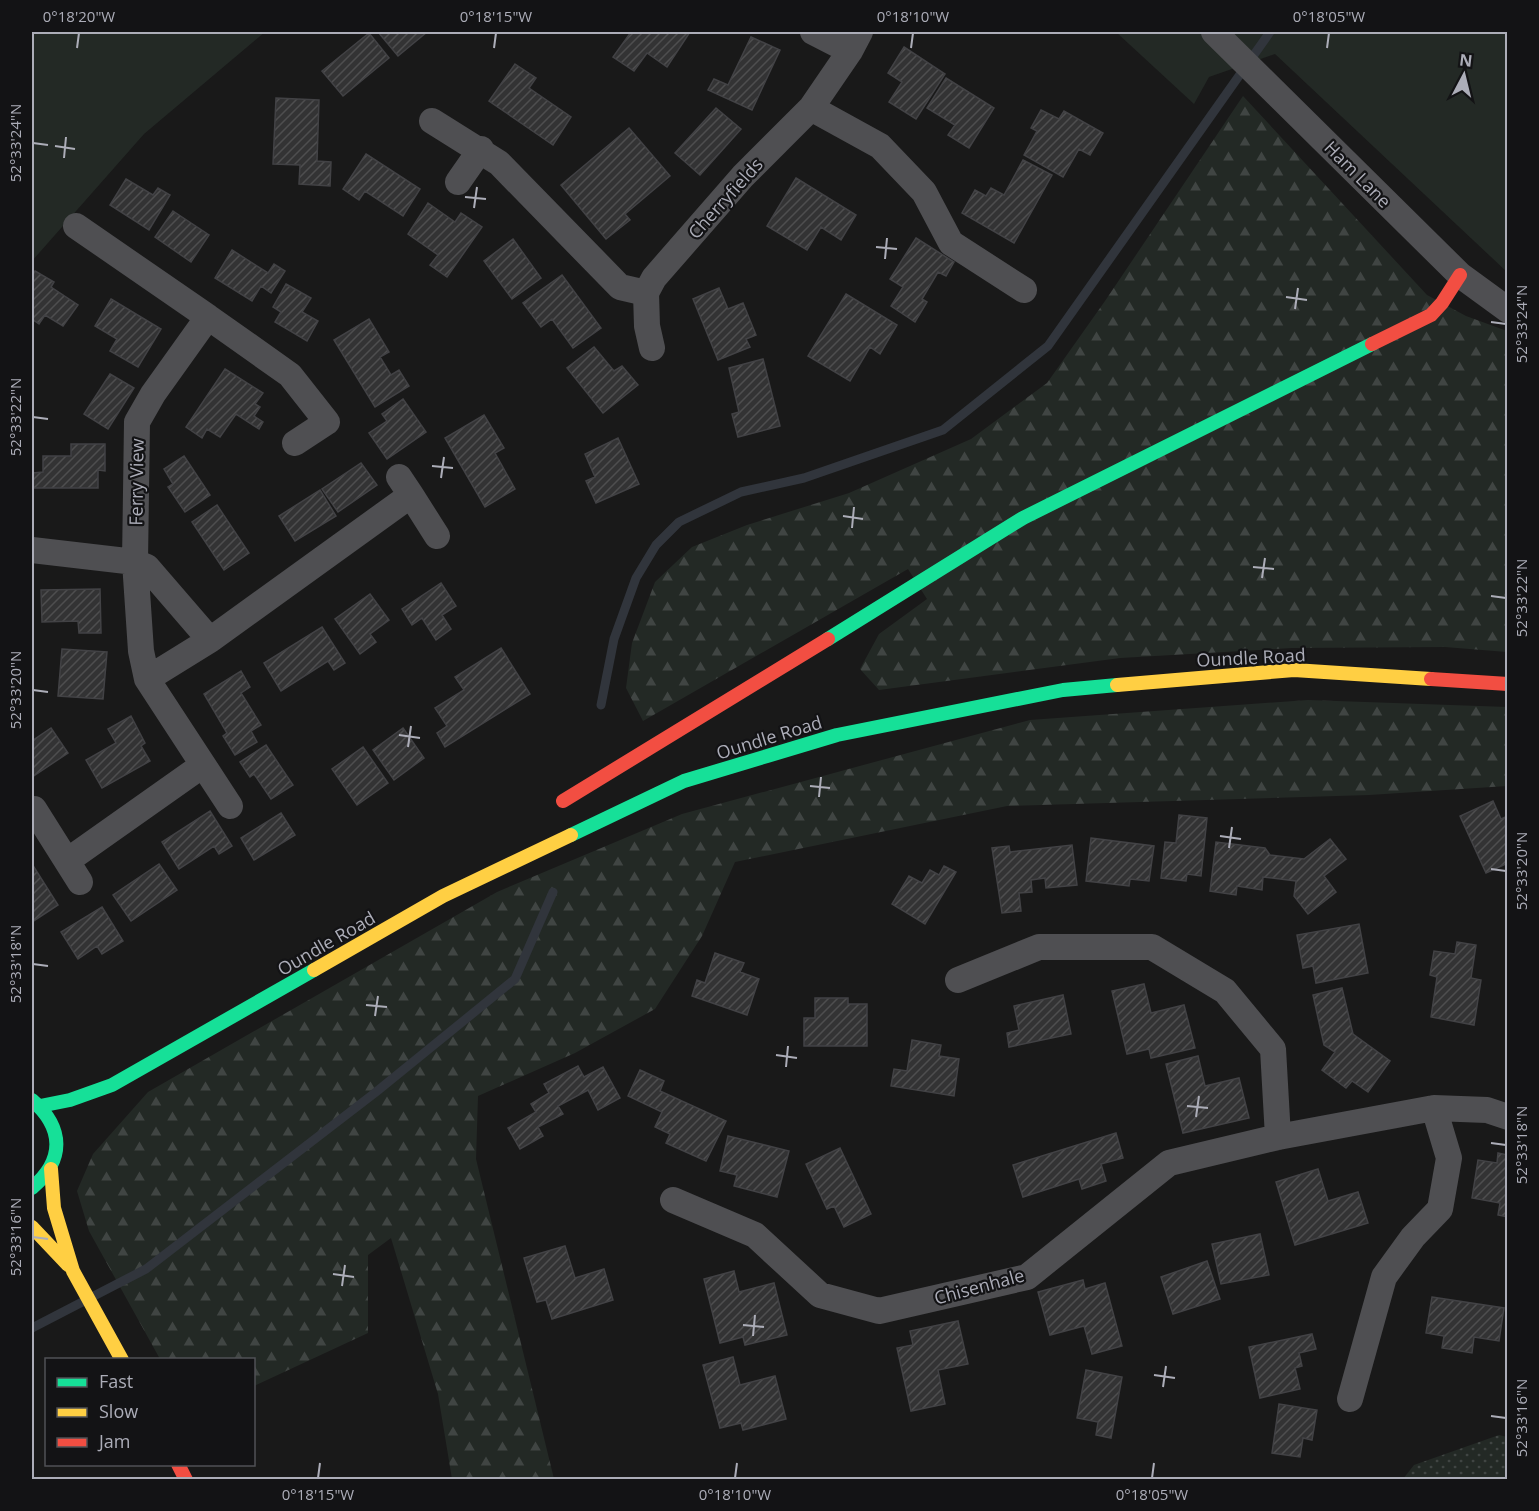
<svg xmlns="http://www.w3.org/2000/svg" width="1539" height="1511" font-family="'Open Sans',sans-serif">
<defs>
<pattern id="grass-dots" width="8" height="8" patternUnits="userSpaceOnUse" patternTransform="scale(1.5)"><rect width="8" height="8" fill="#232925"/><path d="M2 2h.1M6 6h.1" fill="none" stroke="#404543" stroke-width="1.8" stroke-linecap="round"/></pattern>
<pattern id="forest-firs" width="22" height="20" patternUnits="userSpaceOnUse" patternTransform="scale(1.5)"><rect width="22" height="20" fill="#232925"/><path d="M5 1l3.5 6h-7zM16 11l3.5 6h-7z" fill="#404543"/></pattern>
<pattern id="building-hatch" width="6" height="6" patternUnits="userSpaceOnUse" patternTransform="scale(1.5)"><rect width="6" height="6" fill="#333334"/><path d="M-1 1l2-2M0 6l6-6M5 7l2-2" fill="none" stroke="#4e4e4f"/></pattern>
</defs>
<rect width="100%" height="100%" fill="#191919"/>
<path fill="url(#grass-dots)" d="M1499 1435 1507 1437V1479H1403L1414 1465Z"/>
<path fill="url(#forest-firs)" d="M1243 96 1427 295 1466 316 1507 331V652L1445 647 1292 648 1120 658 879 690 860 669 879 634 927 599 908 569 643 721 626 688 632 643 655 582 692 547 747 525 849 493 971 439 1047 383 1105 301Z
M1308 700 1507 707V786L1369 795 1007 806 735 862 702 936 655 1009 575 1053 478 1096 476 1159 554 1479H452L438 1394 391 1238 368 1255V1333L254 1386V1360L160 1359 89 1231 77 1191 93 1154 148 1092 497 892 682 814 1030 720Z"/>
<path fill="#232925" d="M32 32H265L144 134 32 261Z
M1116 32H1507V272L1275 54 1209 77 1194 104Z"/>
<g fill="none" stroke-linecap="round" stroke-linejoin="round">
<path stroke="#31353c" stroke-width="9" d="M601 705 614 639 636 578 656 545 679 522 741 492 804 478 943 430 1048 346 1270 32
M32 1328 146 1269 376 1092 515 979 553 892"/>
</g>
<path fill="url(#building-hatch)" stroke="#424245" stroke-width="1.5" d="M378 32H427L398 56Z
M631 32H690L667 67 647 53 634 71 613 57Z
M369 33 389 58 343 96 322 71Z
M751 37 780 50 752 110 708 90 714 79 728 85Z
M904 47 945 74 916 119 889 102 902 82 888 73Z
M515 64 536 78 529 88 571 117 553 145 489 101Z
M946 78 994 108 969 148 948 135 955 125 927 108Z
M276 98 319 100 317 161 331 162 330 186 299 184 300 165 273 164Z
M716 108 741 129 700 175 675 153Z
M1041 110 1059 119 1064 111 1103 133 1090 155 1079 149 1063 177 1024 155 1037 131 1031 128Z
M629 128 670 176 625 214 630 220 606 239 561 185Z
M366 154 420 189 403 216 365 191 359 200 343 189Z
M1023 160 1052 175 1014 243 962 213 975 190 986 196 991 188 1004 195Z
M796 178 856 215 841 240 821 227 807 250 767 226Z
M126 179 153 195 158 188 170 195 149 230 110 205Z
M428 203 455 222 461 213 482 227 447 277 430 265 438 255 408 234Z
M173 211 209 235 191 262 155 237Z
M916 238 954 262 946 276 938 272 922 299 927 302 915 322 891 306 903 287 890 279Z
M513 239 541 278 512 299 484 261Z
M232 250 268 273 274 264 285 271 271 293 261 286 252 301 215 278Z
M35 271 54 282 51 287 78 305 63 326 45 315 39 324 32 319V277Z
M562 275 601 328 573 348 552 319 541 327 523 303Z
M286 284 311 298 302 312 318 321 307 341 275 322 281 312 273 307Z
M719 288 728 309 743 303 756 335 746 339 750 347 718 360 693 299Z
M846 294 897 325 880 354 870 347 850 381 808 356Z
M111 299 161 329 138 367 110 351 117 339 95 326Z
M369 319 389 352 380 357 391 375 399 370 409 386 375 407 334 340Z
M594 347 614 371 622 366 638 385 603 413 567 368Z
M763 359 780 426 738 437 732 414 739 412 729 368Z
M225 369 263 393 255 404 260 407 254 416 263 422 259 429 236 414 220 437 207 429 202 438 186 427Z
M110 374 134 388 108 429 84 414Z
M403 399 426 432 387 459 369 433 387 421 382 414Z
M484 415 504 448 495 453 515 489 485 507 445 438Z
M618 438 639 484 596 503 586 481 595 477 585 454Z
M71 444H105V471L98 470V488H33V473L43 472V456H71Z
M184 456 210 495 185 512 168 487 173 484 164 469Z
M361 463 377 485 338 512 322 489Z
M320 490 336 516 295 541 279 516Z
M217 505 249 553 224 570 192 522Z
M441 583 456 606 442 615 451 629 436 640 422 618 412 625 402 609Z
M100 589 101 633H79L78 621 42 622 41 590Z
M370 594 389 620 370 634 376 642 360 654 335 619Z
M322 627 345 663 334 670 328 661 281 691 264 663Z
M501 648 530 694 445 747 437 733 447 726 435 708 464 690 455 677Z
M62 649 107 652 103 699 58 696Z
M241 671 250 687 241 693 261 725 251 731 257 742 235 755 223 736 227 733 204 694Z
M131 716 145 743 141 746 150 761 102 788 86 760 116 743 108 729Z
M51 728 68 753 32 777V741Z
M403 728 424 758 394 780 373 750Z
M266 745 293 785 271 799 254 774 250 777 240 762Z
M363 747 388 783 357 805 332 769Z
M1493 801 1501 819 1508 816V863L1486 873 1460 816Z
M210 811 232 846 219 854 214 846 179 869 162 842Z
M281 813 295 835 254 860 241 838Z
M1179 815 1207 818 1201 876 1187 874 1186 881 1161 878 1165 842 1176 843Z
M1091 838 1154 846 1149 881 1130 879 1129 886 1086 881Z
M1330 839 1346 859 1324 876 1336 892 1308 914 1294 896 1296 881 1263 877 1262 890 1237 886 1236 895 1210 891 1216 842 1265 848 1270 855 1304 859Z
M1072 845 1077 885 1046 888 1045 878 1031 880 1032 892 1019 893 1021 911 1002 913 992 848 1009 846 1010 852Z
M32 864 58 905 32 922Z
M159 864 177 890 131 921 113 895Z
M944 866 956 872 925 924 892 904 909 876 922 883 930 870 939 875Z
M102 907 123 941 102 954 97 946 78 959 61 932Z
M1359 924 1368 973 1316 983 1313 966 1303 968 1297 935Z
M1457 942 1476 945 1471 978 1481 980 1474 1025 1431 1017 1437 977 1430 975 1434 951 1455 954Z
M715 953 744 963 740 972 759 979 747 1015 692 996 697 980 705 983Z
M1144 984 1151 1013 1184 1005 1195 1048 1151 1058 1149 1049 1127 1054 1112 991Z
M1342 988 1353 1034 1390 1061 1368 1092 1352 1081 1346 1088 1322 1070 1335 1052 1324 1045 1313 995Z
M1063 995 1071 1034 1009 1047 1007 1033 1019 1030 1014 1006Z
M815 998H848V1004H867V1046H804V1018H815Z
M912 1040 941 1045 939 1056 959 1059 954 1096 891 1086 894 1069 907 1071Z
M1198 1056 1205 1086 1239 1078 1249 1118 1183 1133 1166 1064Z
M578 1066 584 1077 603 1067 620 1098 598 1110 588 1090 558 1106 563 1114 538 1127 543 1136 520 1149 508 1128 536 1112 531 1104 549 1093 544 1084Z
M640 1070 664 1081 660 1091 726 1121 706 1161 666 1143 670 1134 655 1127 662 1112 628 1096Z
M1116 1133 1123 1158 1101 1164 1106 1181 1082 1189 1079 1179 1023 1197 1013 1165Z
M728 1136 789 1151 777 1197 734 1186 737 1175 720 1171Z
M840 1148 871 1214 844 1227 834 1206 827 1209 806 1164Z
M1498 1153 1508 1155V1217L1498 1215 1500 1203 1472 1198 1478 1160 1497 1163Z
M1318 1169 1328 1201 1358 1192 1368 1223 1295 1245 1276 1182Z
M1260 1234 1269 1275 1221 1284 1212 1244Z
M565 1246 575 1278 604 1269 613 1300 552 1319 546 1300 537 1302 524 1258Z
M1207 1261 1220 1299 1173 1314 1161 1277Z
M734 1271 739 1292 774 1283 787 1335 745 1345 743 1337 720 1343 704 1279Z
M1083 1280 1085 1289 1105 1283 1122 1346 1092 1354 1084 1326 1050 1335 1038 1292Z
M1432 1297 1504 1308 1499 1341 1474 1337 1472 1353 1442 1348 1444 1336 1426 1333Z
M958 1321 968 1364 938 1370 945 1404 911 1411 897 1348 913 1345 910 1331Z
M1312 1334 1316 1349 1299 1353 1302 1366 1295 1368 1300 1389 1260 1398 1249 1347Z
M733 1357 740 1385 775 1376 786 1419 743 1430 741 1423 720 1428 703 1365Z
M1086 1370 1122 1377 1111 1438 1096 1435 1098 1422 1077 1418Z
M1279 1404 1317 1410 1312 1440 1303 1438 1300 1457 1272 1453Z"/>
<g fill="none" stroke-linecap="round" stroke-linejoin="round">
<path stroke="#4f4f52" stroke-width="26" d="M813 32 850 51
M1214 32 1460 275 1508 310
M811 108 880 146 924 192 951 243 1024 290
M432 121 499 163 620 287 646 293
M458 182 481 149
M76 226 208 317
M652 348 647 326 646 293 654 278 743 176 811 108 850 51 860 32
M399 477 411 495
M32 550 135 562 137 422 153 394 208 317 290 375 327 422 295 443
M147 679 141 651 135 562 147 567 210 640
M230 806 147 679 210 640 411 495 437 536
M34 809 80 882
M67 861 203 765
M958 980 1039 947H1152L1225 991 1273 1049 1278 1137
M673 1200 755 1235 820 1295 879 1311 1027 1277 1169 1163 1278 1137 1434 1108 1487 1110 1508 1117
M1350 1399 1384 1277 1413 1237 1440 1209 1449 1158 1434 1108"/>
<path stroke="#16e098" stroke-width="14" d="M828 639 1023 518 1372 344
M571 835 684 781 837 735 1063 690 1117 685
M32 1100C64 1128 65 1160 32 1188
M40 1106 70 1100 112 1085 314 970"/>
<path stroke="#ffcf43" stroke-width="14" d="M1117 685 1294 670 1431 679
M314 970 443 896 571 835
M51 1169 54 1208 73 1271 122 1360
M32 1227 68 1265"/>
<path stroke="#f24e42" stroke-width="14" d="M1372 344 1431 315 1442 303 1460 275
M1431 679 1508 684
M563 801 828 639
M178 1464 186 1480"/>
</g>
<path fill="none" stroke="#acadb8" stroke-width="2" d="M77 48 79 33M494 48 496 33M911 48 913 33M1327 48 1329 33M33 143 48 145M55 146 75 149M64 158 66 137M465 197 486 199M474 208 477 187M876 247 897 249M885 259 887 238M1286 297 1307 300M1295 309 1298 288M1491 322 1506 324M33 417 48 419M432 466 453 468M441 478 444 457M843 516 863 519M852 528 854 507M1253 567 1274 569M1262 578 1265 558M1491 596 1506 598M33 690 48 692M399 735 420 738M408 747 411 726M810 786 830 788M819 797 821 777M1220 836 1241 839M1229 848 1232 827M1491 869 1506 871M33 964 48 966M366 1005 387 1007M375 1016 378 996M776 1055 797 1058M786 1067 788 1046M1187 1106 1208 1108M1196 1117 1199 1096M1491 1143 1506 1145M33 1237 48 1239M333 1274 354 1277M342 1286 345 1265M743 1325 764 1327M753 1336 755 1315M1154 1375 1175 1378M1163 1387 1166 1366M1491 1416 1506 1418M318 1478 320 1463M735 1478 737 1463M1152 1478 1154 1463"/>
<g text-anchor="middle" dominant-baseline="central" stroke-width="4.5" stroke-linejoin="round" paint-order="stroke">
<g font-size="18" fill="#acadb8" stroke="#131315">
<text transform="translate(1358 174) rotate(45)">Ham Lane</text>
<text transform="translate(725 198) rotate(-48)">Cherryfields</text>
<text transform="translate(136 482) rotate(-89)">Ferry View</text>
<text transform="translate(1251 657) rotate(-3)">Oundle Road</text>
<text transform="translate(769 737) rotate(-17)">Oundle Road</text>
<text transform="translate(326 943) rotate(-30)">Oundle Road</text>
<text transform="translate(979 1286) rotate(-15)">Chisenhale</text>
</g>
</g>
<rect width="1539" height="1511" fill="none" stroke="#131315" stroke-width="66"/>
<rect x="45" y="1358" width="210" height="108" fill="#131315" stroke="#505156" stroke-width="1.5"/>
<rect x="57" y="1378" width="30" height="9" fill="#16e098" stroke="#505156" stroke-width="1.5"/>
<text x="99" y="1388" font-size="18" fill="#acadb8">Fast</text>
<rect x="57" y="1408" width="30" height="9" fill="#ffcf43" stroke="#505156" stroke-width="1.5"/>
<text x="99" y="1418" font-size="18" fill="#acadb8">Slow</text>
<rect x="57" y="1438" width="30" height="9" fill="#f24e42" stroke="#505156" stroke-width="1.5"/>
<text x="99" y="1448" font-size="18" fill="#acadb8">Jam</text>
<g transform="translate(1464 75) rotate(7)" stroke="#131315" stroke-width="4.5" paint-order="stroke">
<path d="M0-4.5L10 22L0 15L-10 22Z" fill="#acadb8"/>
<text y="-9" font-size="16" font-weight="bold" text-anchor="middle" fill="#acadb8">N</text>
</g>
<rect x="33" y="33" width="1473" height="1445" fill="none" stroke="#acadb8" stroke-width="2"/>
<g font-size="15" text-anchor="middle" fill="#acadb8">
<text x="79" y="22">0°18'20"W</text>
<text x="496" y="22">0°18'15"W</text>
<text x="913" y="22">0°18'10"W</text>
<text x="1329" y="22">0°18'05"W</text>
<text transform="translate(16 143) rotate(-90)" y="5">52°33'24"N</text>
<text transform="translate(1522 324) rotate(-90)" y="5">52°33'24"N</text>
<text transform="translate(16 417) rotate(-90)" y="5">52°33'22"N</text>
<text transform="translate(1522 598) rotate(-90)" y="5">52°33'22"N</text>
<text transform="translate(16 690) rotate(-90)" y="5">52°33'20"N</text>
<text transform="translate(1522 871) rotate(-90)" y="5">52°33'20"N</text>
<text transform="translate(16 964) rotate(-90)" y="5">52°33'18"N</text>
<text transform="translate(1522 1145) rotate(-90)" y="5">52°33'18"N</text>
<text transform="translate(16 1237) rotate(-90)" y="5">52°33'16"N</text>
<text transform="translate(1522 1418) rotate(-90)" y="5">52°33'16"N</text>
<text x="318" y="1500">0°18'15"W</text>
<text x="735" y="1500">0°18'10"W</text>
<text x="1152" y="1500">0°18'05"W</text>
</g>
</svg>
